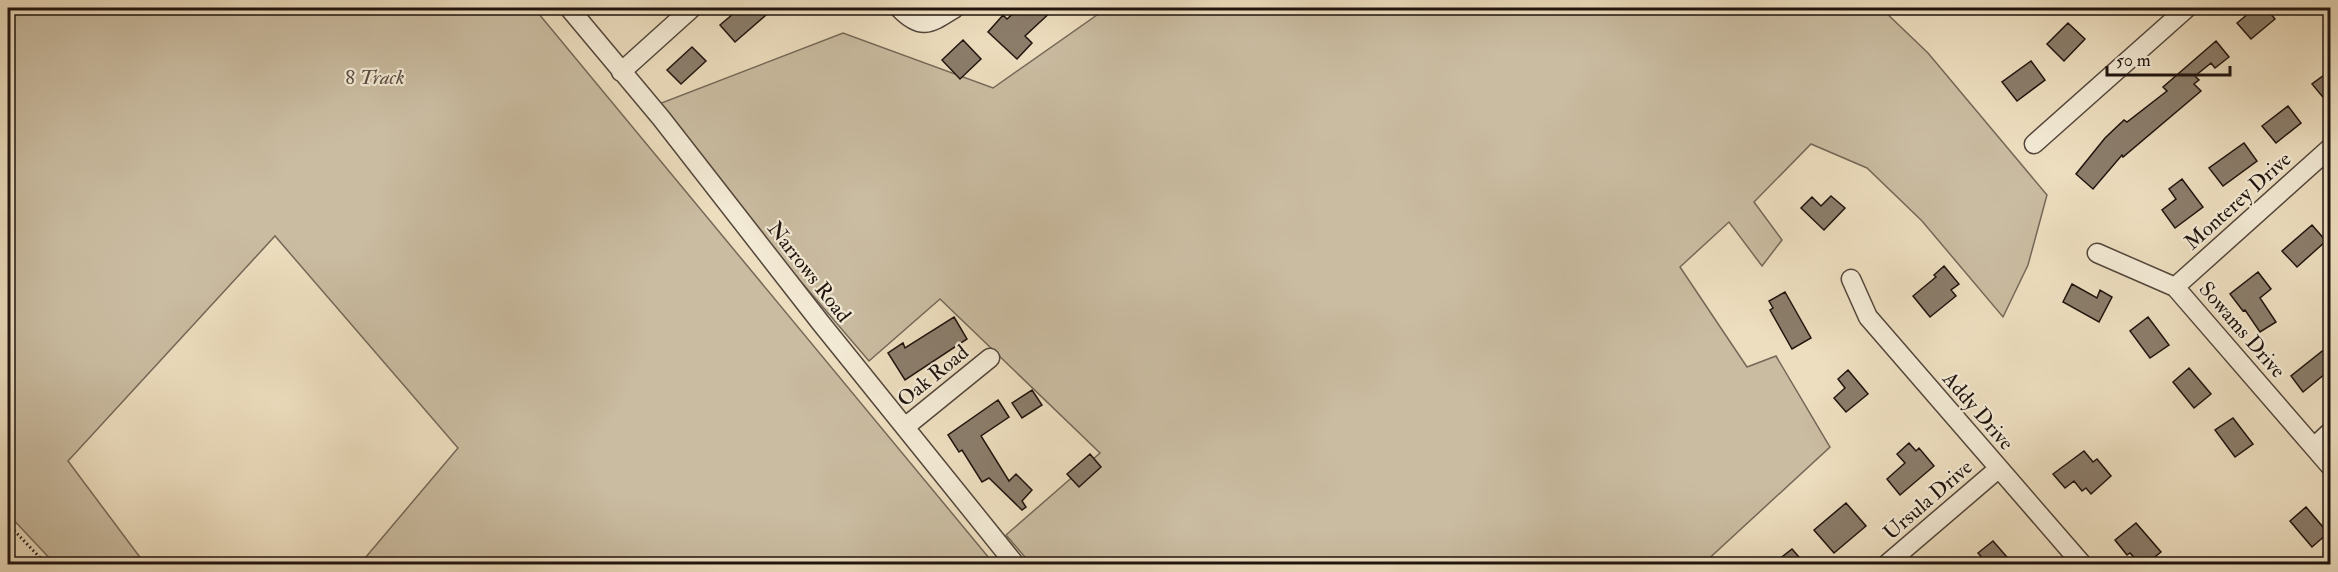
<svg xmlns="http://www.w3.org/2000/svg" width="2338" height="572" font-family="'IM FELL Double Pica',serif">
<rect width="100%" height="100%" fill="#eddebf"/>
<filter id="stains"><feTurbulence type="fractalNoise" baseFrequency=".00333" numOctaves="4"/><feColorMatrix values="0 0 0 0 .2 0 0 0 0 .09 0 0 0 0 .02 0 0 0 .5 -.17"/></filter>
<radialGradient id="worn" r=".72"><stop offset=".6" stop-color="#630" stop-opacity="0"/><stop offset="1" stop-color="#630" stop-opacity=".3"/></radialGradient>
<path fill="#cabca1" stroke="#756858" stroke-width="1.5" d="M8 8H534L994 564H360L458 448 275 236 68 461 145 564H55L8 514Z
M1107 8H1881L1928 53 2047 195 2028 265 2003 317 1922 221 1867 168 1811 144 1754 202 1782 240 1762 266 1729 222 1680 267 1747 367 1776 356 1830 447 1703 564H1031L1006 535 1100 453 940 299 869 361 651 107 843 33 993 88Z"/>
<path fill="#8b7d6b" stroke="#20140f" stroke-width="1.5" d="M740 8H774L735 42 720 25Z
M1019 8H1055L1025 36 1032 43 1017 59 988 32 1003 15 1007 19Z
M2255 8H2266L2275 19 2251 39 2237 23Z
M2068 23 2085 39 2064 61 2047 44Z
M963 40 981 59 960 79 942 60Z
M2216 41 2229 57 2215 68 2211 63 2195 76 2199 80 2194 84 2201 91 2123 157 2122 155 2093 189 2076 174 2105 138 2124 120 2127 122 2167 91 2163 87Z
M692 47 706 61 681 84 667 70Z
M2031 61 2045 80 2017 101 2002 82Z
M2331 70V107L2312 84Z
M2288 106 2301 123 2276 143 2262 126Z
M2244 143 2257 161 2223 186 2209 168Z
M2182 179 2203 207 2175 228 2162 210 2176 199 2169 189Z
M1831 196 1845 208 1824 230 1801 208 1812 197 1821 206Z
M2312 225 2326 241 2297 267 2282 251Z
M1944 266 1959 284 1951 290 1956 296 1930 317 1913 296 1936 277 1934 275Z
M2258 272 2271 289 2260 298 2276 322 2260 332 2245 310 2243 311 2230 294Z
M2072 284 2097 298 2100 290 2112 297 2099 322 2063 302Z
M1785 292 1811 338 1792 349 1770 310 1773 308 1769 301Z
M954 317 967 339 905 380 888 353 903 343 905 348Z
M2148 317 2169 345 2150 358 2130 331Z
M2331 344V369L2303 392 2291 376Z
M2189 368 2211 394 2194 408 2173 382Z
M1848 370 1868 394 1846 412 1834 398 1845 388 1838 379Z
M1032 390 1042 405 1022 418 1012 403Z
M998 400 1009 417 981 436 1009 481 1016 474 1032 490 1022 501 1026 507 1022 510 989 478 982 482 962 450 959 452 948 435Z
M2233 418 2253 444 2235 457 2215 430Z
M1909 443 1916 451 1919 448 1934 466 1900 495 1887 479 1905 463 1897 454Z
M2084 451 2093 462 2097 459 2111 476 2091 494 2086 488 2082 491 2074 481 2065 488 2053 474Z
M1090 454 1101 467 1079 487 1067 474Z
M1846 503 1866 526 1834 553 1814 530Z
M2306 507 2328 533 2312 547 2290 521Z
M2136 523 2161 552 2146 564H2140L2130 553 2127 555 2115 540Z
M1993 541 2013 564H1988L1978 553Z
M1792 549 1805 564H1773Z"/>
<g fill="none" stroke-linecap="round" stroke-linejoin="round">
<defs>
<path id="minor" d="M569 8 661 118 820 322 1015 564
M899 8C922 32 931 23 955 8
M621 72 692 8
M2034 144 2187 8
M2097 253 2175 287 2330 466
M1851 279 1868 317 2082 564
M2175 287 2330 148
M905 427 990 358
M2314 447 2330 432
M1887 564 1998 469"/>
</defs>
<use href="#minor" stroke="#53463b" stroke-width="21"/>
<path stroke="#20140f" stroke-width="3" stroke-dasharray="1.5 3" stroke-linecap="butt" d="M8 524 46 564"/>
<use href="#minor" stroke="#f3ead5" stroke-width="18"/>
</g>
<g text-anchor="middle" dominant-baseline="central" stroke-width="4.5" stroke-linejoin="round" paint-order="stroke">
<g font-size="21" font-style="italic" fill="#5c4f42" stroke="#f3ead5">
<text x="375" y="77">8 Track</text>
</g>
<g font-size="21" fill="#20140f" stroke="#f3ead5">
<text transform="translate(2238 201) rotate(-42)">Monterey Drive</text>
<text transform="translate(809 272) rotate(52)">Narrows Road</text>
<text transform="translate(2242 330) rotate(49)">Sowams Drive</text>
<text transform="translate(933 376) rotate(-39)">Oak Road</text>
<text transform="translate(1978 411) rotate(49)">Addy Drive</text>
<text transform="translate(1928 500) rotate(-41)">Ursula Drive</text>
</g>
</g>
<rect width="2338" height="572" fill="none" stroke="#eddebf" stroke-width="30"/>
<rect x="9" y="9" width="2320" height="554" fill="none" stroke="#20140f" stroke-width="3"/>
<rect x="15" y="15" width="2308" height="542" fill="none" stroke="#20140f" stroke-width="1.5"/>
<path d="M2107 66v9h123v-9" fill="none" stroke="#20140f" stroke-width="3"/>
<text x="2116" y="66" font-size="18" fill="#20140f" stroke="#f3ead5" stroke-width="4.5" paint-order="stroke">50 m</text>
<rect width="100%" height="100%" filter="url(#stains)"/>
<rect width="100%" height="100%" fill="url(#worn)"/>
</svg>
